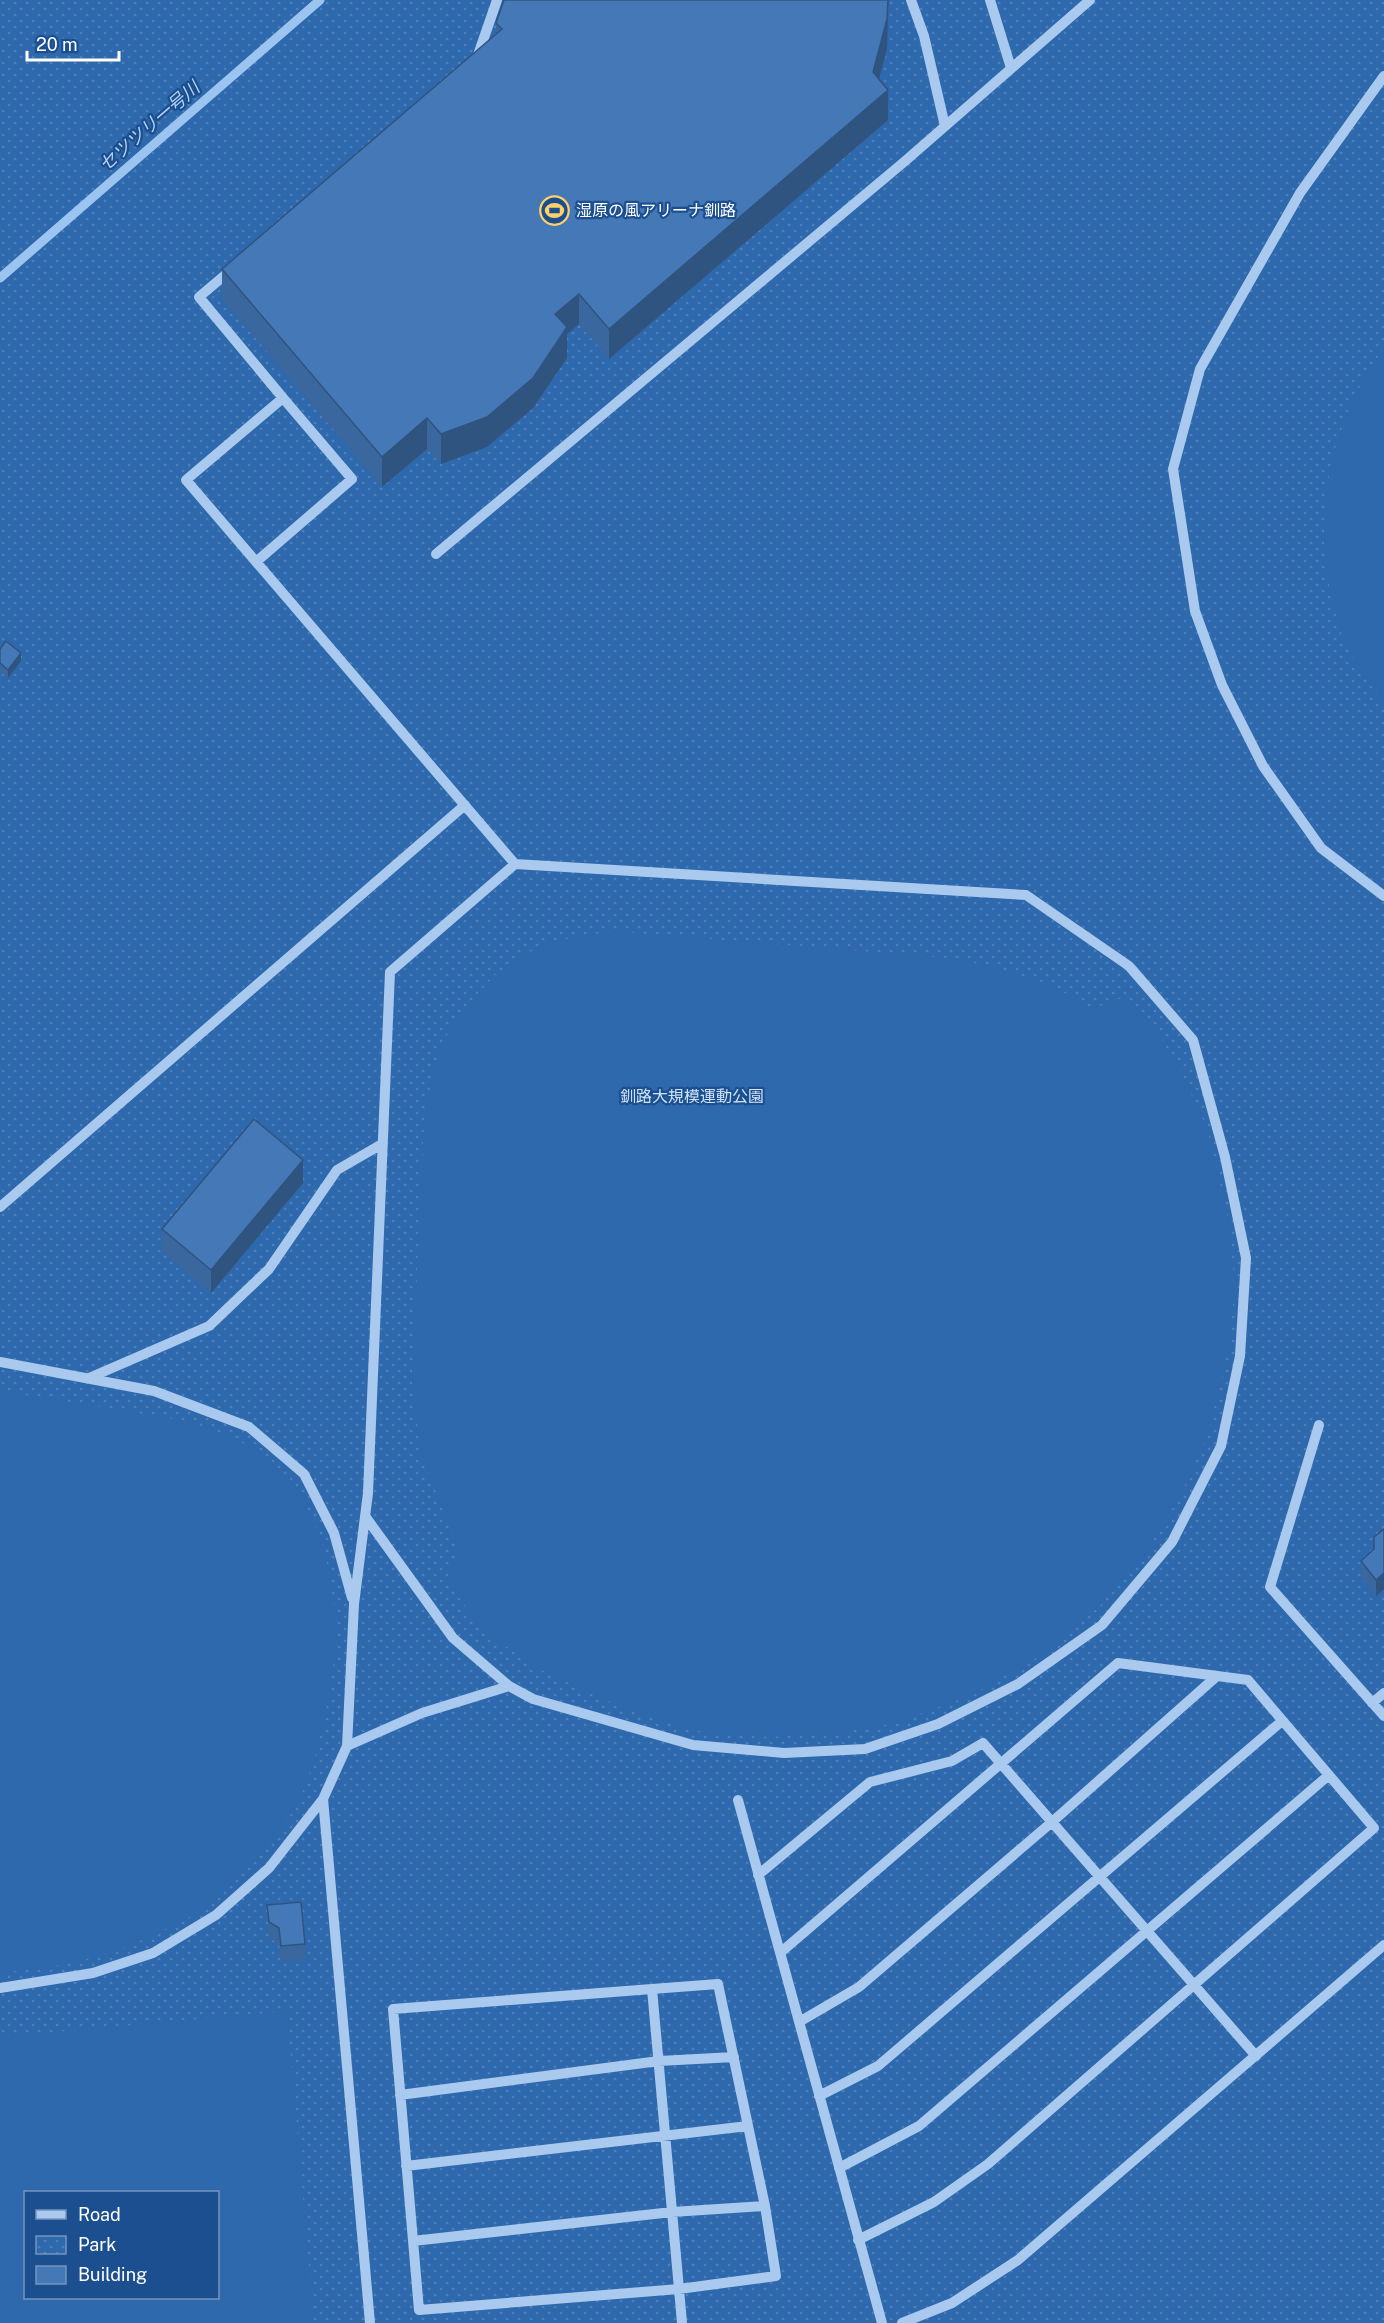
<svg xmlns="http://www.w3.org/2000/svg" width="1384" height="2323" font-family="'Public Sans','Noto Sans JP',sans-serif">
<defs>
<pattern id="park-dots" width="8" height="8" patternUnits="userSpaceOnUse" patternTransform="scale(1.5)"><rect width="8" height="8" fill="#2e69ad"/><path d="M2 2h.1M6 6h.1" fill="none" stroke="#4d80b9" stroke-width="1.8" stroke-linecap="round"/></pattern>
</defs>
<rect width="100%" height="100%" fill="#1b4f8f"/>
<path fill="url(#park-dots)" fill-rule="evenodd" d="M0 0H1384V2323H0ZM26 2192H218V2298H26Z"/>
<path fill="#2e69ad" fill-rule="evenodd" d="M1384 348V703C1368 683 1353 662 1343 638 1339 629 1337 618 1334 607 1310 518 1330 422 1384 348Z
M612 931 961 959 1042 982 1071 996 1088 1010 1125 997 1148 1019 1178 1066 1207 1128 1228 1217 1235 1287 1227 1356 1207 1436 1182 1492 1148 1549 1099 1607 1043 1654 968 1697 891 1724 831 1734 767 1737 699 1731 640 1715 594 1695 535 1667 486 1632 446 1582 458 1548 421 1455 412 1382 424 1123 431 1079 443 1041 466 1006 494 976 519 957 550 942Z
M0 1391C38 1397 76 1403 115 1409 168 1418 217 1423 262 1455 308 1489 323 1536 332 1590 338 1629 335 1666 327 1705 321 1737 312 1772 298 1802 288 1822 270 1841 255 1858 238 1876 220 1895 200 1910 193 1916 183 1920 174 1925 121 1953 60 1970 0 1972Z
M287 2011 314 2323H0V2037ZM26 2192H218V2298H26Z"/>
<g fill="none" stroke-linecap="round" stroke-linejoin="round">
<path stroke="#9cc4f0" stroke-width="9" d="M0 278 320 0"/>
<path stroke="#a9c9ee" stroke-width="10" d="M911 0 924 36 945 126
M990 0 1011 68
M477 58 497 0
M1384 76 1300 193 1200 369 1173 469 1195 611 1222 685 1263 766 1321 848 1384 896
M231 270 199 297 283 398
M436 554 904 162 1090 0
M256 562 352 479 283 398 186 480 515 864
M0 1207 465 805
M0 1362 154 1391 249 1427 304 1474 334 1533 352 1598
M89 1378 209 1326 269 1269 337 1170 382 1144
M1319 1425 1270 1587 1384 1716
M365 1516 453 1638 509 1686 533 1699 693 1745 784 1753 865 1749 938 1724 1018 1684 1102 1625 1172 1542 1221 1446 1240 1356 1246 1258 1225 1157 1193 1040 1129 966 1026 895 515 864 390 972 368 1493 354 1604 347 1746 323 1799 370 2323
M1372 1703 1384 1693
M347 1746 422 1713 509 1686
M738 1800 882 2323
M758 1875 870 1782 952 1761 983 1743 1256 2056
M780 1953 1118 1663 1248 1680 1374 1828 988 2164 934 2202 858 2240
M0 1988 93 1973 153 1953 216 1915 269 1868 323 1799
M652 1989 718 1984 765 2206 776 2276 679 2289 419 2310 393 2009 652 1989 679 2289 682 2323
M799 2022 859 1987 1052 1822 1217 1676
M400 2095 659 2061 734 2057
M819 2096 878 2066 1282 1721
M406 2166 748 2126
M839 2168 919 2126 1329 1775
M413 2241 672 2212 765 2206
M902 2323 952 2303 1018 2260 1384 1945"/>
</g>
<path fill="#3a679d" d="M888 0 887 49 879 79 888 120 609 359 579 324 567 334V358L533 408 487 447 441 464 427 449 382 487 222 299V269L496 34V23Z
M0 649 21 661 8 678 0 671Z
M303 1183 211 1293 162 1252V1229Z
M1384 1529V1589L1376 1596 1361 1577V1561L1374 1549Z
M267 1905 305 1944V1960L281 1962 279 1944 269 1938Z"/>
<path fill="#305480" d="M888 0V17L887 49 873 102V72Z
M888 90V120L609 359V329Z
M579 294V324L567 334V358L533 408 487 447 441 464V434L555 314Z
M427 418V449L382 487V457Z
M21 653V661L8 678V670Z
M303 1160V1183L211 1293V1270Z
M1384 1573V1589L1376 1596V1580Z"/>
<path fill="#4478b7" stroke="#305480" stroke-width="1.5" d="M504 0H888L887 19 873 72 888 90 609 329 579 294 555 314 567 327 533 378 487 417 441 434 427 418 382 457 222 269 502 29 496 23Z
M6 641 21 653 8 670 0 663V649Z
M254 1119 303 1160 211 1270 162 1229Z
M1384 1529V1573L1376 1580 1361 1561 1374 1549V1537Z
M301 1902 305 1944 281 1946 279 1928 269 1922 267 1905Z"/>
<defs>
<symbol id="stadium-ring" viewBox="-11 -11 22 22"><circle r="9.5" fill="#1b4f8f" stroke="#ffd166" stroke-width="1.5"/><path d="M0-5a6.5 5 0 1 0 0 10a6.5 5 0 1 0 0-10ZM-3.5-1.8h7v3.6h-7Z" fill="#ffd166"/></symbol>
</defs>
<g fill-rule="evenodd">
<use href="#stadium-ring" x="538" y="194" width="33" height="33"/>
</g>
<g text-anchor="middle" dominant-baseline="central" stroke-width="4.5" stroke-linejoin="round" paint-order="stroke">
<g font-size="16" fill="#fff" stroke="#1b4f8f" text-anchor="start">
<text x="576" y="210">湿原の風アリーナ釧路</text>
</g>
<g font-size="16" fill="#cfe3fa" stroke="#1b4f8f">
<text x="692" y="1096">釧路大規模運動公園</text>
</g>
<g font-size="18" font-style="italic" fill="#b5d3f5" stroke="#1b4f8f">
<text transform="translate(149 126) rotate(-41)">セツツリ一号川</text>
</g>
</g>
<rect x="24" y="2191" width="195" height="108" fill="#1b4f8f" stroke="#7695bc" stroke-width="1.5"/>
<rect x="36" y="2210" width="30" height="9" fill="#a9c9ee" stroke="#7695bc" stroke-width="1.5"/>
<text x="78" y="2221" font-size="18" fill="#ffffff">Road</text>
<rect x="36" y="2236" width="30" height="18" fill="url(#park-dots)" stroke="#7695bc" stroke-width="1.5"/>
<text x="78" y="2251" font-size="18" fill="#ffffff">Park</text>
<rect x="36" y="2266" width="30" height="18" fill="#4478b7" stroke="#7695bc" stroke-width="1.5"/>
<text x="78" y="2281" font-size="18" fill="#ffffff">Building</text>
<path d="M27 51v9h92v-9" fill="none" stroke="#ffffff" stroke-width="3"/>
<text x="36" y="51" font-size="18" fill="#ffffff" stroke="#1b4f8f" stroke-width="4.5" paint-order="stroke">20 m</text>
</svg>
